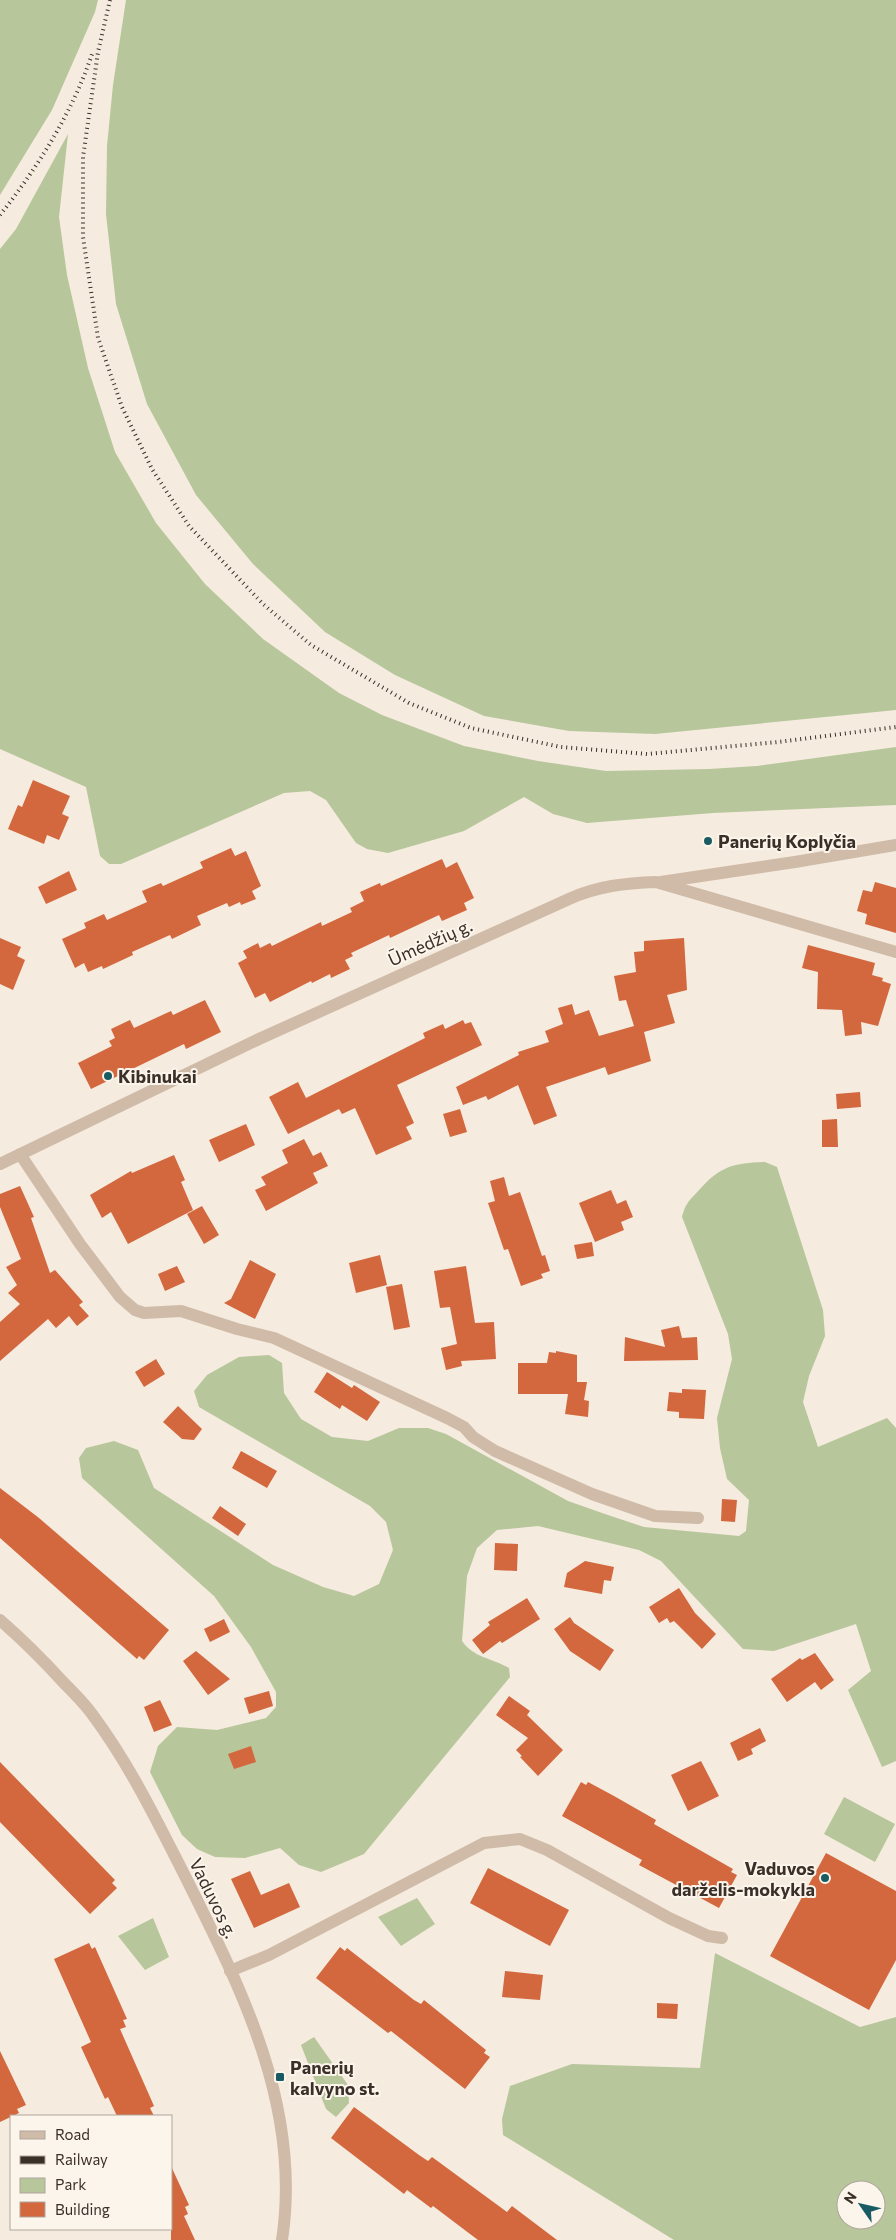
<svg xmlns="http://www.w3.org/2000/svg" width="896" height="2240" font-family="Commissioner,sans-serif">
<rect width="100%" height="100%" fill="#f5ebde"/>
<path fill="#b7c69b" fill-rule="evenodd" d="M0 0H98L95 12 52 110 0 195Z
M126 0H896V710L655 734 569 731 484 716 395 675 325 632 253 564 196 495 147 404 116 304 106 214 107 146 113 85Z
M68 134 59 217 67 275 88 368 115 452 156 523 205 584 263 639 339 693 382 715 464 746 538 761 606 771 709 769 757 766 896 747V805L713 813 587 823 553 814 524 797 464 831 388 853 367 849 356 843 326 800 310 791 284 793 121 864H109L100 856 86 787 0 749V249L16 229Z
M765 1162 777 1167 823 1310 825 1336 809 1376 803 1402 818 1447 887 1418 896 1428V1761L882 1767 848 1690 871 1671 856 1624 774 1651 743 1649 661 1561 639 1550 538 1526 497 1530 477 1548 467 1576 462 1641C474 1658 492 1658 509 1668L510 1677 364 1854 321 1872 299 1865 280 1848 245 1858 215 1857 197 1849 182 1835 150 1772 158 1746 177 1727 217 1730 266 1718 276 1707V1692L251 1647 214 1596 82 1478 79 1458 86 1448 114 1441 138 1450 154 1488 273 1565 323 1587 354 1596 379 1584 393 1550 386 1522 370 1506 199 1407 194 1391 207 1375 239 1357 269 1355 282 1363 284 1393 301 1419 332 1437 368 1441 399 1428H428L446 1434 568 1501 605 1514 644 1527 739 1536 746 1531 749 1500 727 1479 720 1448 717 1418 732 1359 728 1334 682 1217C686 1202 690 1200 700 1189 721 1166 734 1163 765 1162Z
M844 1797 895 1824 875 1862 824 1834Z
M417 1898 435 1924 401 1946 378 1917Z
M153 1918 169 1957 145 1970 118 1936Z
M715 1953 860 2027 896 2017V2240H674L503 2135 502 2119 510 2086 572 2064 700 2068ZM846 2190H876V2220H846Z
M314 2037 348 2085 349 2103 336 2117 326 2109 301 2045Z"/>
<path fill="#d3673e" d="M33 780 70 796 62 814 69 817 59 840 47 835 44 844 8 829 18 805 22 807Z
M231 848 235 856 246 851 261 886 252 891 256 899 241 905 240 902 229 907 227 903 197 916 201 925 172 939 170 935 132 952 133 955 103 969 102 966 88 972 84 963 75 968 62 939 86 928 84 923 104 914 107 920 147 902 142 891 161 883 163 886 203 868 200 862Z
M442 859 446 868 457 862 474 898 464 903 467 910 442 921 439 915 390 938 389 935 351 953 353 956 345 960 350 969 331 978 330 974 312 983 311 981 270 1002 265 993 255 998 238 963 247 958 243 951 258 943 260 948 270 943 272 946 321 922 322 926 352 912 350 908 364 901 360 892 380 883 381 886Z
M69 871 77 890 46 904 38 887Z
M875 882 896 888V933L865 924 867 914 857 911 863 890 872 892Z
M0 938 21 947 17 956 25 960 13 990 0 984Z
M684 938 687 990 667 995 675 1023 644 1032 651 1061 608 1075 605 1067 546 1087 557 1116 534 1125 518 1085 488 1100 486 1096 463 1105 456 1087 519 1055 518 1052 549 1042 545 1031 563 1024 558 1008 572 1004 575 1015 589 1010 599 1036 634 1026 626 1000 619 1001 614 976 636 972 634 952 644 951V941Z
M808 945 875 963 872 975 883 978 882 981 891 984 878 1026 861 1022 862 1034 845 1036 842 1010 817 1009 818 972 802 968Z
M205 1000 221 1032 186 1049 184 1044 91 1089 78 1063 112 1046 109 1041 115 1038 111 1029 130 1020 134 1028 171 1011 173 1015Z
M463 1020 465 1024 471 1022 482 1045 397 1085 414 1123 406 1127 412 1139 376 1155 355 1108 342 1114 339 1109 288 1134 269 1097 298 1082 306 1098 425 1038 423 1033 443 1024 445 1029Z
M860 1092 861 1107 837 1109 836 1094Z
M460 1109 467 1132 450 1137 443 1114Z
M837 1119 838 1147H822V1120Z
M246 1124 255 1145 219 1162 209 1140Z
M304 1139 313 1156 321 1152 328 1166 313 1173 318 1183 266 1211 255 1190 266 1185 261 1177 288 1163 282 1150Z
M174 1155 185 1180 181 1182 193 1210 128 1244 111 1212 102 1218 90 1195 131 1171 132 1173Z
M504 1177 509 1196 520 1192 542 1256 545 1255 550 1271 541 1274 543 1278 521 1286 508 1249 504 1250 488 1203 495 1201 490 1181Z
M20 1186 34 1217 31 1218 50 1273 55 1270 83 1302 79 1305 89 1316 77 1326 69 1316 56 1328 48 1319 0 1361V1322L20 1304 8 1293 17 1285 6 1267 21 1259 0 1207V1194Z
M611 1190 617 1204 626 1200 633 1217 621 1222 624 1230 595 1242 579 1203Z
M202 1206 219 1235 204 1244 187 1214Z
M592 1242 594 1256 577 1259 574 1245Z
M380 1255 387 1285 356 1293 349 1263Z
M250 1260 276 1274 255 1319 224 1303 231 1299Z
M177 1266 185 1282 165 1291 158 1274Z
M466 1266 475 1323 494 1322 496 1359 461 1361 462 1366 446 1370 441 1348 457 1344 450 1307 440 1308 434 1271Z
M402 1284 410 1327 394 1330 386 1287Z
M679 1326 682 1338 697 1337 698 1360 624 1361 625 1337 665 1347 661 1330Z
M556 1351 577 1355V1382H587L584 1400 589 1401 588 1417 565 1414 568 1394H518V1363H547L549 1352 556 1353Z
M156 1359 165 1374 144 1387 135 1372Z
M327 1372 352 1388 354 1385 380 1402 367 1421 342 1405 340 1409 314 1392Z
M682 1389 706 1390 704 1419 679 1418V1412L667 1411 669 1392 682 1393Z
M178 1406 202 1429 194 1440 182 1439 163 1422Z
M241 1451 277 1471 267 1488 232 1468Z
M0 1488 39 1518 169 1630 144 1660 139 1656 137 1659 114 1639 0 1538Z
M722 1499 737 1500 735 1522 721 1521Z
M220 1506 246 1524 238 1536 212 1518Z
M495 1543 518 1544 517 1571 494 1570Z
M585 1561 614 1567 611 1581 604 1580 602 1594 564 1587 567 1573Z
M679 1588 695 1613 716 1634 702 1649 674 1621 670 1623 667 1618 659 1623 649 1607Z
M527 1598 540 1619 502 1643 500 1641 483 1654 472 1640 490 1625 488 1622Z
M570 1617 574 1623 614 1650 600 1671 570 1651 554 1629Z
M224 1619 230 1632 210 1642 204 1629Z
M196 1651 230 1679 208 1695 183 1661Z
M815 1653 834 1680 821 1690 815 1682 787 1702 771 1679 800 1658 802 1660Z
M269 1691 273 1706 249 1714 244 1698Z
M509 1696 530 1711 527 1715 563 1750 538 1776 520 1757 522 1756 516 1750 528 1738 496 1715Z
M160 1700 172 1725 154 1732 144 1707Z
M760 1728 766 1741 751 1749 753 1754 738 1761 730 1743Z
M251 1746 256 1762 234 1769 228 1754Z
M701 1761 719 1796 688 1811 671 1775Z
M0 1762 115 1880 112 1883 117 1888 90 1914 0 1822Z
M581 1782 586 1785 588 1782 614 1796 656 1820 654 1824 733 1869 731 1872 737 1875 719 1908 639 1865 642 1860 562 1816Z
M826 1853 896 1891V1960L869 2010 770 1956Z
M488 1868 569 1910 550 1946 470 1903Z
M250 1871 261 1895 289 1883 300 1907 254 1928 231 1879Z
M89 1943 92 1949 95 1947 127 2019 123 2020 126 2027 120 2029 154 2106 150 2108 154 2116H117L108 2097 105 2099 81 2047 91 2042 54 1959Z
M340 1947 345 1951 347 1948 414 2000 421 2004 424 2000 486 2050 484 2053 490 2057 465 2089 391 2031 388 2033 316 1978Z
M505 1971 543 1975 540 2000 502 1997Z
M657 2003 678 2004 677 2019 657 2018Z
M0 2051 26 2105 17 2109 19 2113 0 2122Z
M354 2107 419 2155 428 2161 432 2157 507 2212 512 2206 557 2240H478L433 2206 431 2208 407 2190 404 2194 331 2138Z
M171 2166 189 2205 185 2207 188 2214 184 2216 195 2240H171Z"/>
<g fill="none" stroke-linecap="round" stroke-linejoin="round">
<path stroke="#cfbba8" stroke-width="12" d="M661 882 795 862 896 845
M20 1154 80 1244 120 1297 135 1310 144 1313 181 1311 237 1329 274 1338 447 1418 464 1427 473 1437 495 1451 592 1494 655 1516 698 1518
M0 1164 259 1039 569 899C597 886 626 883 656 882L896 952
M0 1620C23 1640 44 1661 64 1683 74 1693 84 1703 92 1714 130 1765 157 1821 186 1878 243 1992 302 2109 282 2240
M230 1971 269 1955 484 1843 520 1839 547 1850 669 1918 708 1936 722 1938"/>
<path stroke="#3b2f29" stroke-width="4" stroke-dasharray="1 4" stroke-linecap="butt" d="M110 0 98 52 83 157V237L98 338 122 407 152 469 189 526 263 604 311 645 409 703 471 728 561 747 647 754 778 742 896 727
M0 215C38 167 74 110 93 51"/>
</g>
<g fill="#195b62" stroke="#fcf5eb" stroke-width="2">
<circle cx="708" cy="841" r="5"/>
<circle cx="108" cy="1076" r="5"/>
<circle cx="825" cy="1878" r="5"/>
<rect x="275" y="2072" width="10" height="10" rx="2.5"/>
</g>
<g text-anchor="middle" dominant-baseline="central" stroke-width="4" stroke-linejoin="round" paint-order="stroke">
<g font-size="18" font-weight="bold" fill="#3b2f29" stroke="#fcf5eb" text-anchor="start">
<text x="718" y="841">Panerių Koplyčia</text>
<text x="118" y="1076">Kibinukai</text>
<text x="815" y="1868" text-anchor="end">Vaduvos<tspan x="815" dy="21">darželis-mokykla</tspan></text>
<text x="290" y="2067">Panerių<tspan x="290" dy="21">kalvyno st.</tspan></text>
</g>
<g font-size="18" fill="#3b2f29" stroke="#fcf5eb">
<text transform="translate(430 942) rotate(-24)">Ūmėdžių g.</text>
<text transform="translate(214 1898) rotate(64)">Vaduvos g.</text>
</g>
</g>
<rect x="10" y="2115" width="162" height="115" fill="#fcf5eb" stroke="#afa69d"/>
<rect x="20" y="2131" width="25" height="8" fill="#cfbba8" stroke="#afa69d"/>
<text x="55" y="2140" font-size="15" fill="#3b2f29">Road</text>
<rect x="20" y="2156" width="25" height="8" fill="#3b2f29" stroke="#afa69d"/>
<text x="55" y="2165" font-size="15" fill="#3b2f29">Railway</text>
<rect x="20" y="2178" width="25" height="15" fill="#b7c69b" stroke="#afa69d"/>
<text x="55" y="2190" font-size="15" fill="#3b2f29">Park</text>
<rect x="20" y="2202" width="25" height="15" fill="#d3673e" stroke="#afa69d"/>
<text x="55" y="2215" font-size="15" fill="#3b2f29">Building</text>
<g transform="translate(861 2205) rotate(304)"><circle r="24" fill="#fcf5eb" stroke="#afa69d"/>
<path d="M0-4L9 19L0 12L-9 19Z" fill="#195b62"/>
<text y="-8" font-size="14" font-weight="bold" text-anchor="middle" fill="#3b2f29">N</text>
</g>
</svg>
